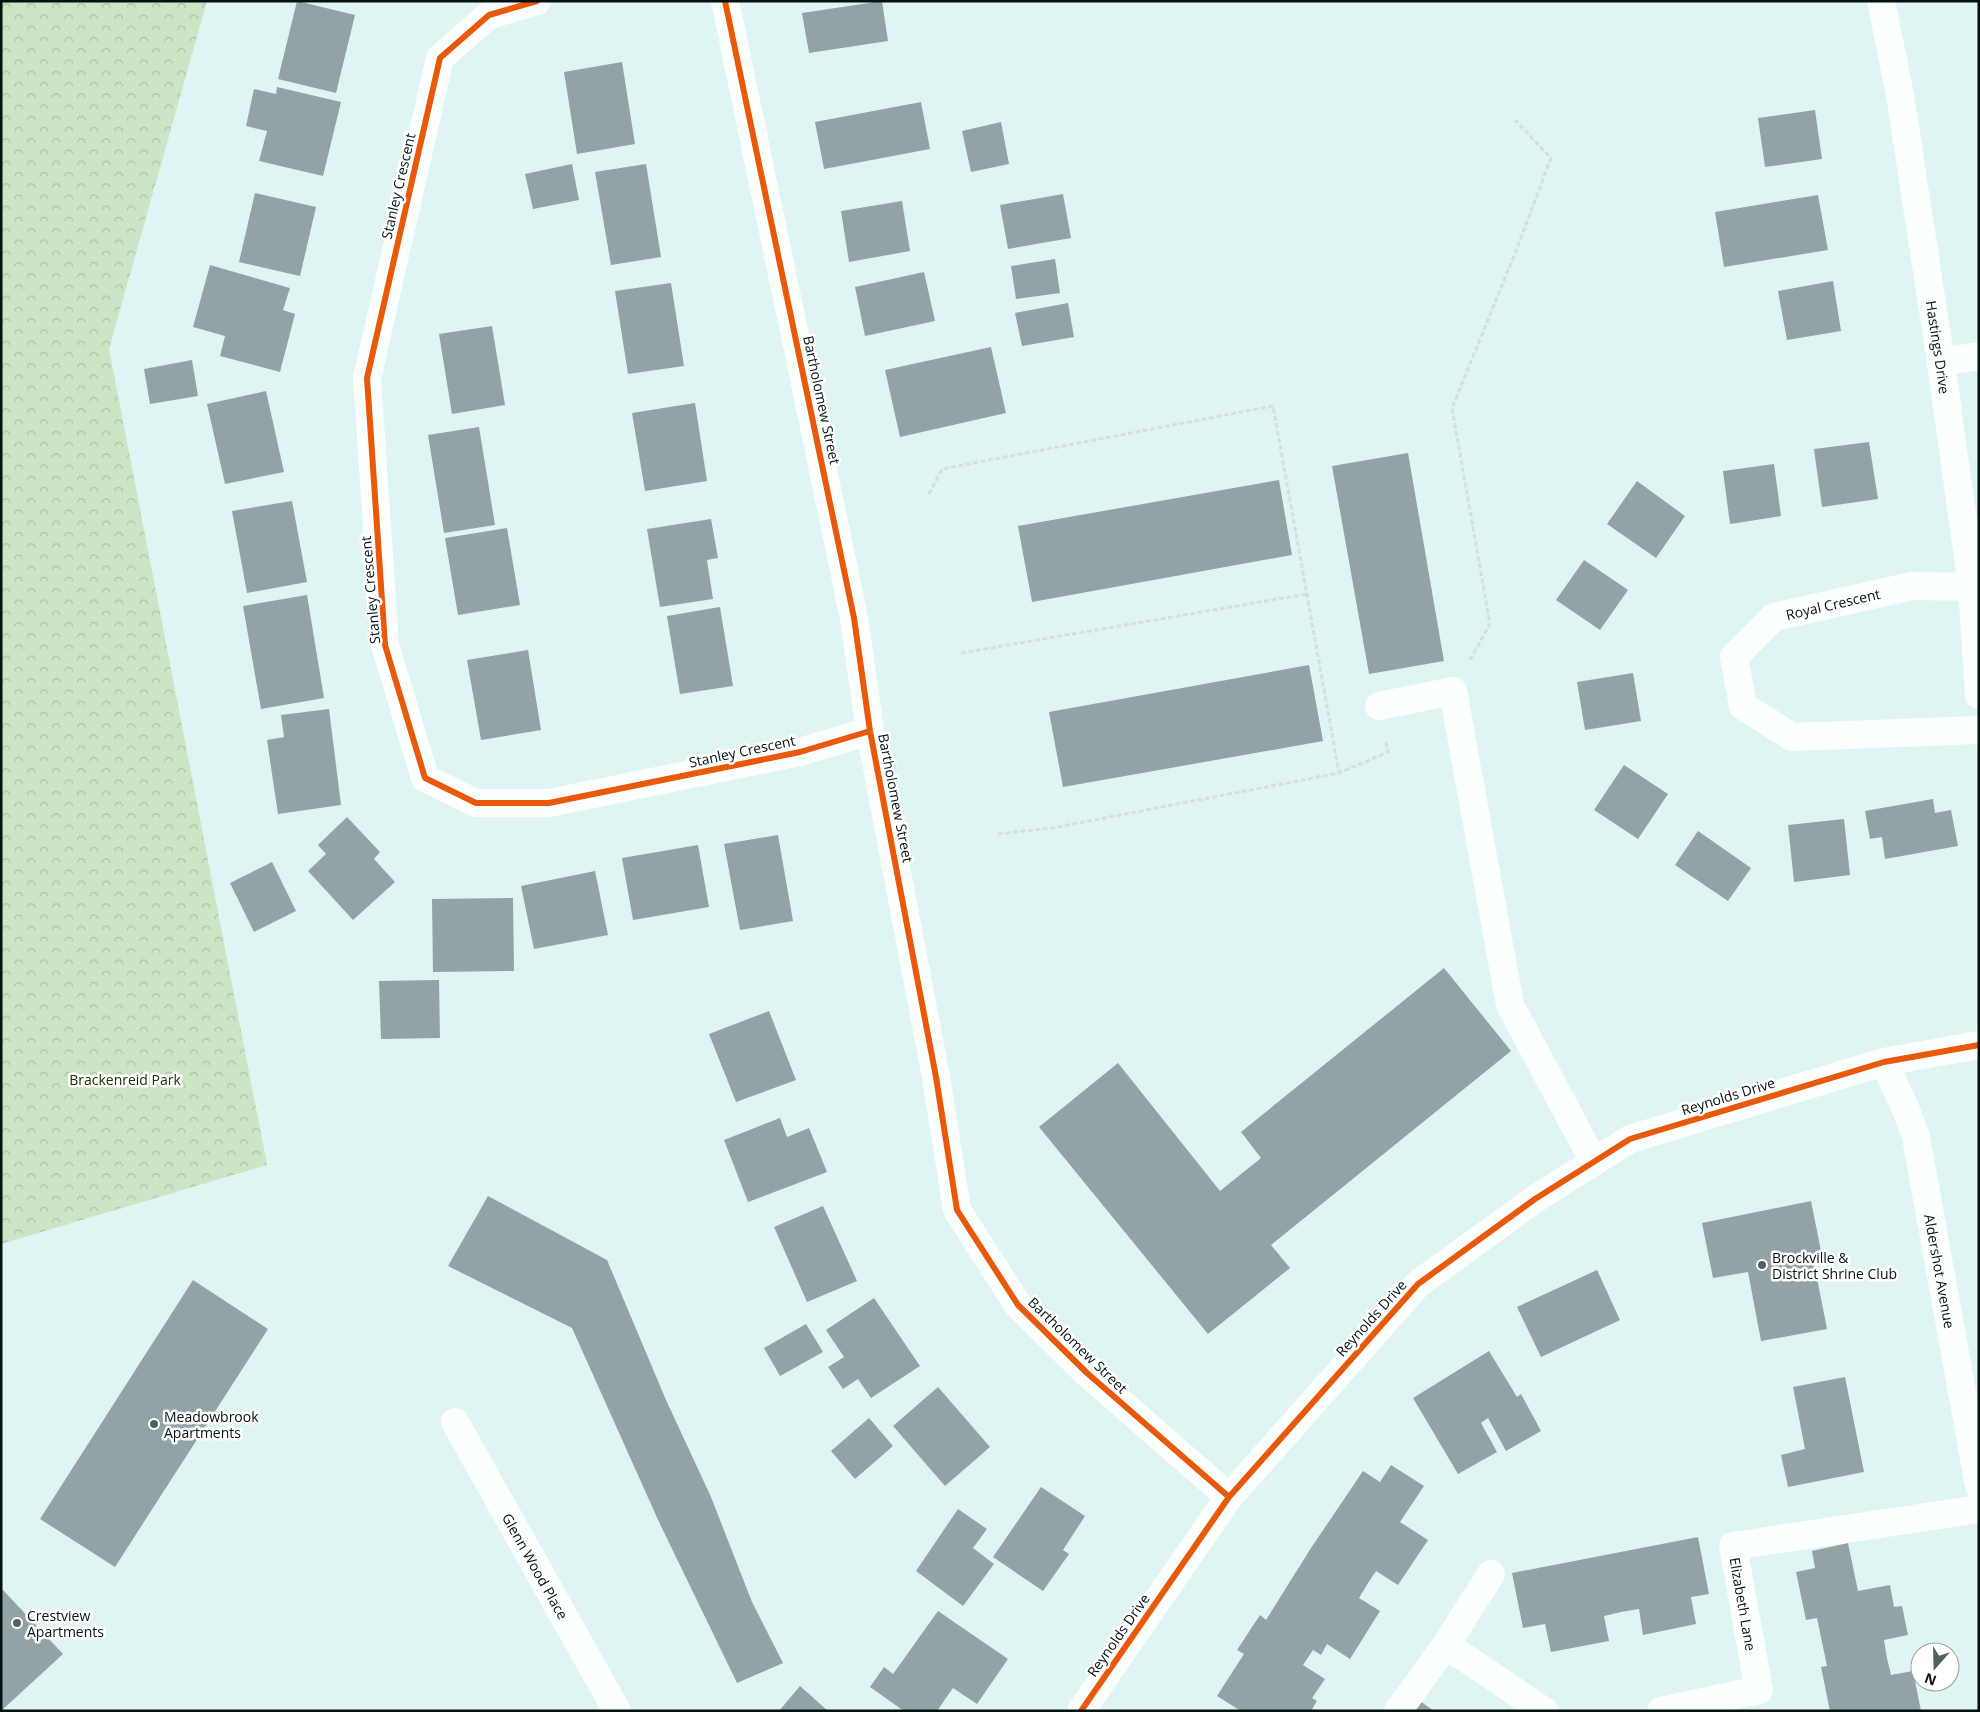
<svg xmlns="http://www.w3.org/2000/svg" width="1980" height="1712" font-family="'Open Sans',sans-serif">
<defs>
<pattern id="park-crowns" width="20" height="18" patternUnits="userSpaceOnUse" patternTransform="scale(1.25)"><rect width="20" height="18" fill="#cce5c4"/><path d="M2 6a3 3 0 1 1 6 0M12 15a3 3 0 1 1 6 0" fill="none" stroke="#aec3a7"/></pattern>
</defs>
<rect width="100%" height="100%" fill="#def5f4"/>
<path fill="url(#park-crowns)" d="M1 1H207L109 349 267 1165 1 1244Z"/>
<path fill="#93a3a5" d="M297 1 355 15 336 93 278 79Z
M882 1 888 41 809 53 802 13Z
M622 62 635 144 577 154 564 72Z
M277 87 341 102 323 176 259 161 267 131 246 126 254 89 276 94Z
M921 102 930 149 824 169 815 122Z
M1815 110 1822 159 1765 167 1758 118Z
M1001 122 1009 164 971 172 962 131Z
M572 164 579 200 533 209 525 174Z
M646 164 661 257 611 265 595 172Z
M255 193 316 207 300 276 239 262Z
M1063 194 1071 238 1008 249 1000 205Z
M1818 195 1828 250 1724 267 1715 212Z
M902 201 910 251 849 262 841 211Z
M1055 259 1060 293 1016 299 1011 266Z
M210 265 290 288 283 310 295 314 280 372 220 356 225 336 193 327Z
M924 272 935 321 865 336 855 287Z
M1833 281 1841 331 1787 340 1778 291Z
M671 283 684 366 628 374 615 291Z
M1068 303 1074 337 1022 346 1015 313Z
M492 326 505 405 452 414 439 334Z
M991 347 1006 413 900 437 885 370Z
M192 360 198 396 150 404 144 369Z
M266 391 284 472 225 484 207 404Z
M695 403 707 481 645 491 632 413Z
M479 427 495 525 444 533 428 435Z
M1869 442 1878 499 1822 507 1814 449Z
M1408 453 1444 661 1369 674 1332 466Z
M1774 464 1781 516 1730 524 1723 471Z
M1279 480 1292 555 1032 602 1018 526Z
M1637 481 1685 516 1656 558 1607 524Z
M292 501 307 582 247 593 232 511Z
M711 519 718 558 707 560 713 599 660 607 647 529Z
M507 528 520 605 458 615 445 538Z
M1584 560 1628 590 1600 630 1556 600Z
M307 595 324 698 261 709 243 606Z
M720 607 733 686 680 694 667 616Z
M528 650 541 730 481 740 467 660Z
M1309 665 1323 741 1063 787 1049 712Z
M1633 673 1641 721 1585 730 1577 682Z
M329 709 341 805 278 814 267 740 284 737 281 715Z
M1624 765 1668 794 1638 839 1594 810Z
M1933 799 1935 813 1951 810 1958 846 1885 859 1882 837 1870 839 1865 811Z
M347 817 380 852 374 859 395 882 353 920 308 871 326 854 318 845Z
M1844 819 1850 875 1794 882 1788 825Z
M1698 831 1751 868 1728 901 1675 865Z
M778 835 793 921 740 930 724 844Z
M698 845 709 907 633 920 622 858Z
M272 862 296 911 254 932 230 883Z
M595 871 608 935 534 949 521 886Z
M513 898 514 971 433 972 432 899Z
M1444 968 1511 1051 1271 1245 1290 1268 1208 1334 1039 1127 1118 1063 1220 1191 1261 1158 1241 1132Z
M439 980 440 1038 381 1039 379 981Z
M769 1011 796 1080 736 1102 709 1034Z
M780 1118 787 1137 809 1128 827 1172 748 1202 724 1140Z
M488 1196 607 1260 666 1400 711 1497 752 1602 783 1663 737 1683 659 1522 572 1328 448 1266Z
M1811 1201 1822 1256 1813 1258 1827 1329 1761 1341 1748 1272 1713 1278 1702 1223Z
M823 1206 857 1281 807 1302 774 1227Z
M1597 1270 1620 1320 1541 1357 1517 1307Z
M193 1280 268 1329 115 1567 40 1519Z
M874 1298 920 1366 871 1398 858 1379 843 1389 828 1367 844 1357 826 1330Z
M806 1324 823 1352 780 1376 764 1348Z
M1489 1351 1517 1397 1521 1394 1541 1431 1506 1451 1488 1418 1481 1423 1497 1452 1458 1474 1413 1398Z
M1845 1377 1864 1472 1788 1487 1781 1455 1805 1449 1793 1387Z
M938 1387 990 1447 945 1486 893 1426Z
M869 1418 893 1446 855 1479 831 1451Z
M1391 1465 1424 1486 1400 1522 1428 1540 1398 1585 1376 1571 1368 1583 1359 1598 1380 1611 1350 1659 1327 1644 1321 1655 1313 1650 1303 1665 1325 1679 1312 1698 1317 1701 1311 1711H1241L1217 1696 1244 1654 1237 1650 1260 1615 1266 1620 1311 1548 1363 1471 1380 1482Z
M1041 1487 1085 1516 1063 1550 1069 1554 1043 1591 993 1557Z
M958 1509 987 1529 973 1548 994 1564 963 1606 916 1571Z
M1698 1537 1709 1594 1691 1597 1696 1624 1643 1635 1639 1609 1621 1612 1604 1616 1609 1641 1551 1652 1545 1624 1523 1628 1512 1573Z
M1848 1543 1858 1591 1890 1585 1894 1607 1902 1606 1908 1635 1884 1640 1887 1658 1891 1675 1913 1671 1921 1711H1830L1821 1667 1827 1666 1817 1618 1806 1620 1796 1572 1815 1568 1812 1551Z
M3 1590 63 1654 1 1711V1591Z
M938 1611 1008 1659 977 1704 953 1688 937 1711H904L870 1687 884 1667 893 1674Z
M800 1686 828 1711H779Z
M1420 1701 1434 1711H1413Z"/>
<g fill="none" stroke-linecap="round" stroke-linejoin="round">
<path stroke="#d7dfde" stroke-width="3" stroke-dasharray="5 2.5" stroke-linecap="butt" d="M929 494 942 469 1273 406 1339 773
M961 653 1307 594
M1470 660 1490 624 1452 408 1514 256 1551 158 1515 120
M998 834 1052 828 1339 773 1388 752 1386 742"/>
<g stroke="#fafefd" stroke-width="28">
<path d="M537 1 489 15 440 58 367 378 385 645 425 778 476 803H549L800 752 870 731"/>
<path d="M725 1 854 618 870 731 936 1077 957 1210 1018 1305 1087 1373 1229 1497"/>
<path id="s1" d="M1881 1 1900 95 1941 362 1972 587 1979 695"/>
<path d="M1941 362 1979 356"/>
<path d="M1972 587 1912 586 1774 617 1734 657 1743 706 1792 737 1979 730"/>
<path d="M1379 706 1453 691 1510 1005 1594 1162"/>
<path id="s2" d="M1884 1062 1906 1110 1916 1137 1979 1486"/>
<path id="s3" d="M455 1422 617 1711"/>
<path d="M1446 1645 1544 1711"/>
<path d="M1081 1711 1229 1497 1418 1284 1535 1199 1630 1139 1884 1062 1979 1045"/>
<path d="M1398 1711 1446 1645 1491 1574"/>
<path d="M1661 1711 1759 1690 1733 1546 1979 1509"/>
</g>
<defs>
<path id="cycleway" d="M537 1 489 15 440 58 367 378 385 645 425 778 476 803H549L800 752 870 731
M725 1 854 618 870 731 936 1077 957 1210 1018 1305 1087 1373 1229 1497
M1081 1711 1229 1497 1418 1284 1535 1199 1630 1139 1884 1062 1979 1045"/>
</defs>
<use href="#cycleway" stroke="#fff" stroke-width="9"/>
<use href="#cycleway" stroke="#e8590c" stroke-width="6"/>
</g>
<g fill="#506160" stroke="#fff" stroke-width="2">
<circle cx="1762" cy="1265" r="5"/>
<circle cx="154" cy="1424" r="5"/>
<circle cx="17" cy="1623" r="5"/>
</g>
<g text-anchor="middle" dominant-baseline="central" stroke-width="5" stroke-linejoin="round" paint-order="stroke">
<g font-size="14" fill="#031111" stroke="#fff">
<text transform="translate(398 186) rotate(-77)">Stanley Crescent</text>
<text stroke="none"><textPath href="#s1" startOffset="351">Hastings Drive</textPath></text>
<text transform="translate(822 400) rotate(78)">Bartholomew Street</text>
<text transform="translate(370 590) rotate(-95)">Stanley Crescent</text>
<text transform="translate(1833 604) rotate(-13)">Royal Crescent</text>
<text transform="translate(742 751) rotate(-12)">Stanley Crescent</text>
<text transform="translate(896 798) rotate(79)">Bartholomew Street</text>
<text transform="translate(1728 1096) rotate(-17)">Reynolds Drive</text>
<text stroke="none"><textPath href="#s2" startOffset="218">Aldershot Avenue</textPath></text>
<text transform="translate(1371 1318) rotate(-48)">Reynolds Drive</text>
<text transform="translate(1078 1345) rotate(44)">Bartholomew Street</text>
<text stroke="none"><textPath href="#s3" startOffset="165">Glenn Wood Place</textPath></text>
<text transform="translate(1743 1604) rotate(80)">Elizabeth Lane</text>
<text transform="translate(1118 1635) rotate(-55)">Reynolds Drive</text>
</g>
<g font-size="14" fill="#203100" stroke="#fff">
<text x="125" y="1079">Brackenreid Park</text>
</g>
<g font-size="14" fill="#031111" stroke="#fff" text-anchor="start">
<text x="1772" y="1257">Brockville &amp;<tspan x="1772" dy="16">District Shrine Club</tspan></text>
<text x="164" y="1416">Meadowbrook<tspan x="164" dy="16">Apartments</tspan></text>
<text x="27" y="1615">Crestview<tspan x="27" dy="16">Apartments</tspan></text>
</g>
</g>
<rect width="1980" height="1712" fill="none" stroke="#031111" stroke-width="5"/>
<g transform="translate(1935 1667) rotate(200)"><circle r="24" fill="#ffffff" stroke="#9aa0a0"/>
<path d="M0-4L9 19L0 12L-9 19Z" fill="#506160"/>
<text y="-8" font-size="14" font-weight="bold" text-anchor="middle" fill="#031111">N</text>
</g>
</svg>
